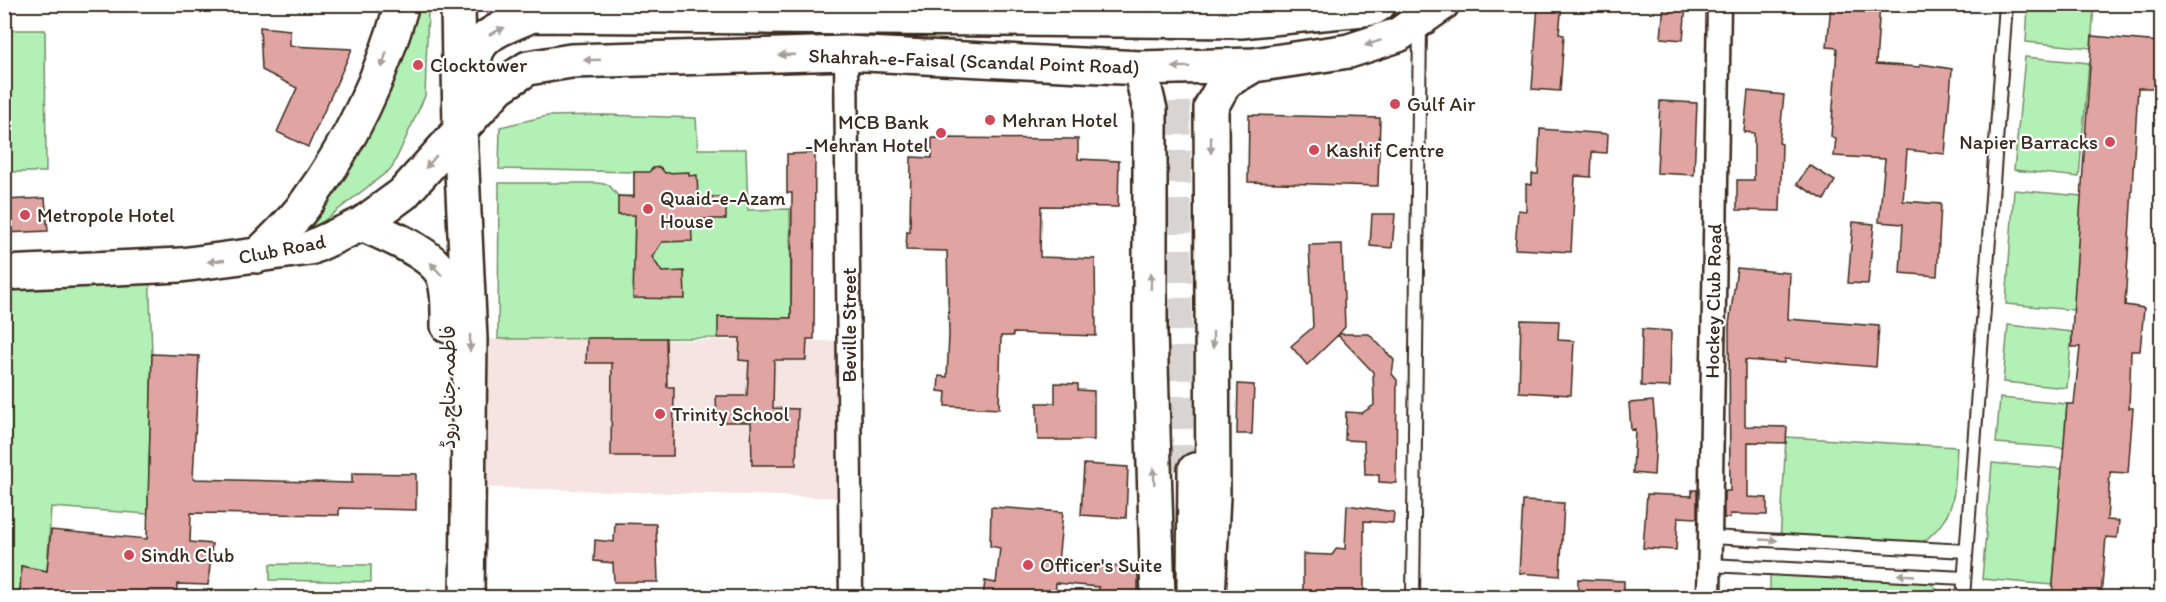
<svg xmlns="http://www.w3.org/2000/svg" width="2166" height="602" font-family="Itim,'Playpen Sans Arabic',sans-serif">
<rect width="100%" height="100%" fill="#fff"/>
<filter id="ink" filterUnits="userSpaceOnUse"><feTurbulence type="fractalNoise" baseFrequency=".0167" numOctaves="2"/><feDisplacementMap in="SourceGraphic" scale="12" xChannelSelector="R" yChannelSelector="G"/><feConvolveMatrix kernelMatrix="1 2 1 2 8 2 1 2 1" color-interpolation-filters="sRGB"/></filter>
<g filter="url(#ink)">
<path fill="#f6e4e3" d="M470 339 849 341 851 498 469 487Z"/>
<path fill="#b3f0b6" stroke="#778d6a" stroke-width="1.5" d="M416 5H423L428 10 425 96 392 168 303 237H287Z
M2028 5H2094L2091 48 2026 42Z
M5 30H45L46 172H5Z
M2025 57 2089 63 2079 177 2014 170Z
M606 115 696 118 698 149H746L748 210 790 209 791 318 719 317 718 338 498 339 499 183H598L609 185 618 196H634V172L499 169 500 127 547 116Z
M2014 190 2082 196 2074 310 2006 304Z
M149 267 152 354 148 514 51 507 47 571 21 566 20 598 4 597V273Z
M2008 325 2072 332 2067 388 2003 382Z
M2000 398 2067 404 2064 448 1996 443Z
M1786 437 1957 447C1954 494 1959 518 1916 547L1780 543Z
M1992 463 2063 469 2053 585 1982 579Z
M270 564 371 565V582L270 580Z
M1770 567 1925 576 1943 597 1770 598Z"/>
<path fill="#e0a5a3" stroke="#3b2a1e" stroke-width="1.5" d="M1538 4H1562L1559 34 1564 35 1560 91 1532 89Z
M1664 4H1686L1683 40 1661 38Z
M1831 4H1880L1876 64 1920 67V64L1952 69 1945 154 1907 150 1903 201 1941 204 1937 276 1900 273 1903 224 1879 222 1885 159 1834 156 1836 138 1831 137 1837 48 1827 47Z
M260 27 290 30V46L352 49 308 147 277 132 297 88 262 70Z
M2092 36 2160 42 2159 88H2138L2125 305 2144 308 2140 351H2131L2129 408H2133L2128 473 2110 472 2107 520 2119 521 2117 538 2106 537 2101 597H2052L2067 404H2074L2080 347H2072V332Z
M1748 91 1784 95 1779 143 1782 144 1780 211 1737 210V180H1754V133L1744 132Z
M1660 101 1697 103 1694 175 1657 173Z
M1249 115 1380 118 1378 186 1248 182Z
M1540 129 1608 134 1607 153 1592 152 1591 177 1575 176 1571 252 1515 249 1518 210 1526 211V184L1532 185V174H1538Z
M932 138 1078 139V159L1119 161 1118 207 1041 206 1040 257 1095 259 1096 336 1013 333V336H1001L999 409 945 406 946 392 938 391 939 376 947 377 949 335 947 251 906 250 907 231 910 232 911 157 932 158Z
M815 153 814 339H807L806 360H774L773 408 798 409 796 465H752L751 422H717L716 396H747L749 361 739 360 740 338H718V317L791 318 792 193H787V154Z
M1809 165 1835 181 1824 200 1797 184Z
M660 167 665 173 689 172V176L697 175 698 197H726V219H691L692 241 662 242 652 257 662 272 684 271 685 299 633 298 635 215H618V196L634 197V172H649L653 168Z
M45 198 48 231 4 233V200Z
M1372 214H1395L1392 248 1370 246Z
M1853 222 1874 224 1868 284 1848 283Z
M1342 244 1345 327 1339 334H1369L1394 360 1392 374 1397 380 1396 483 1379 482V475H1365L1364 441 1345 440 1346 412 1362 413 1374 405 1373 372 1338 335 1307 365 1291 346 1313 327 1309 245Z
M1737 268 1790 273 1788 319 1879 326 1876 367 1784 359V363L1745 360V426L1787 427 1786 443 1748 442V497L1767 498V515L1730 514V518H1724V491H1730L1729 325Z
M1521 320 1559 321 1558 340 1574 341 1571 395 1519 392Z
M1642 329 1671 331 1670 387 1641 386Z
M587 338H666L667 387H674L673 456H611L612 363H586Z
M152 354 199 356 193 479 352 483V473L416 474V510L339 508V515L191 513 190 542 212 544 208 585 177 584 176 597H20L21 566 47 571 51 530 147 539Z
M1055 383 1078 384V390L1094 391V440H1038L1037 403H1055Z
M1238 384 1254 385 1252 434H1237Z
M1653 401 1656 436 1654 475 1633 473 1635 429 1631 430 1629 403Z
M1084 464 1128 467 1126 518 1081 515Z
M1692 490H1697V518L1678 517 1676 550 1643 548 1647 494 1692 496Z
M1523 501 1564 503 1560 576 1519 573Z
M1347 505 1394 512 1393 523 1364 521V597H1303V554L1332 555 1337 548 1345 549Z
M991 507 1063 512 1058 562 1138 568V597H1099V587L1056 583 1055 597H983L985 581 996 583 1000 548 990 546Z
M615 523 656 524 658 582H614L613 563 594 561 595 540 614 542Z
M1578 579 1624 581V597H1578Z"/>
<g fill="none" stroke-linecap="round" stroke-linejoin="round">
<path stroke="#d8d4d2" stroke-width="33" stroke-dasharray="33 16" stroke-linecap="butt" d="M1173 4 1177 471"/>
<defs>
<path id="lane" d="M1711 537 1966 551
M1710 565 1964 578
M1413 598 1420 24
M1963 598 2006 4"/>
<path id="street" d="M846 53 851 598
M1709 598 1719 4"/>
<path id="secondary" d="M458 4 460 129 470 339 467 598
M362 224C384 234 435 253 444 278 449 293 448 310 448 326
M1194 588 1195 470"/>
<path id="primary" d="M257 256C274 239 293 222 307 202 351 142 382 76 402 4"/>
<path id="highway" d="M511 4 532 15 1241 21 1373 8 1379 4
M1140 68 1150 110V331L1158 598
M499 87 483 78 474 67C473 34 506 27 532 15
M4 273 181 265 310 248 362 224 403 194 499 87 528 68 571 61 846 53 1140 68 1254 65 1349 51 1398 35 1442 4
M1208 598 1213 496 1211 107 1225 82 1254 65"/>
</defs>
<use href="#lane" stroke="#3b2a1e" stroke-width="16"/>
<use href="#street" stroke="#3b2a1e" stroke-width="27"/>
<use href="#secondary" stroke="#3b2a1e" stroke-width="38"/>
<use href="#primary" stroke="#3b2a1e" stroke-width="38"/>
<use href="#highway" stroke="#3b2a1e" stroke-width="38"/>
<use href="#lane" stroke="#fff" stroke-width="12"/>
<use href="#street" stroke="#fff" stroke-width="22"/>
<use href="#secondary" stroke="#fff" stroke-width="33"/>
<use href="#primary" stroke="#fff" stroke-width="33"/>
<use href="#highway" stroke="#fff" stroke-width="33"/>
</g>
<defs><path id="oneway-solid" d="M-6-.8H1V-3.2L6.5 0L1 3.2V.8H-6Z" transform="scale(1.5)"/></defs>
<g fill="#a79f9a">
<use href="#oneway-solid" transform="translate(497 31) rotate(-25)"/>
<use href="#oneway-solid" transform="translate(1373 43) rotate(162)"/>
<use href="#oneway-solid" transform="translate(787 55) rotate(178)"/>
<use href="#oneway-solid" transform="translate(384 60) rotate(108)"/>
<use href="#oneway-solid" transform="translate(592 60) rotate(178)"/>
<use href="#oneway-solid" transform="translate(1181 67) rotate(179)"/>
<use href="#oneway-solid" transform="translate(1211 145) rotate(90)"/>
<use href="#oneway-solid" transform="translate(431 162) rotate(131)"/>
<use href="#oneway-solid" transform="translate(216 261) rotate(174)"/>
<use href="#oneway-solid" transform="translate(436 269) rotate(-132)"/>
<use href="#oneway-solid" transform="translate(1151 281) rotate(-89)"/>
<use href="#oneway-solid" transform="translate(1213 340) rotate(90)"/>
<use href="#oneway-solid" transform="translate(470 343) rotate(90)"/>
<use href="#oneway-solid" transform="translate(1154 476) rotate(-92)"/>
<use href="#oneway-solid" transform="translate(1769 540) rotate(3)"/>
<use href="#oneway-solid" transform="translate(1906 575) rotate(-177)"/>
</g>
</g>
<g fill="#d1495b" stroke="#fff" stroke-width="2">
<circle cx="418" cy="65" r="6"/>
<circle cx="1395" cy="104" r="6"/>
<circle cx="990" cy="120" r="6"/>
<circle cx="941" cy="133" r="6"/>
<circle cx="2110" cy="142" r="6"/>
<circle cx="1314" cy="150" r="6"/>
<circle cx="648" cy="209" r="6"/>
<circle cx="25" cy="215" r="6"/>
<circle cx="660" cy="414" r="6"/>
<circle cx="129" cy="555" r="6"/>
<circle cx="1028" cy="565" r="6"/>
</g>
<g text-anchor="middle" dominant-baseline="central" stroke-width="4.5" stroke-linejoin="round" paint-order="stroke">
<g font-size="20" fill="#3b2a1e" stroke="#fff">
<text transform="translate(974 61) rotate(2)">Shahrah-e-Faisal (Scandal Point Road)</text>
<text transform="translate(282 249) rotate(-11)">Club Road</text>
<text transform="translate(1713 301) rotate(-89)">Hockey Club Road</text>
<text transform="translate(849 325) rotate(-90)">Beville Street</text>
<text transform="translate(448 387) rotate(-90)">فاطمہ جناح روڈ</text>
</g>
<g font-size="20" fill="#3b2a1e" stroke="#fff" text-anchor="start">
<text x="430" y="65">Clocktower</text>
<text x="1407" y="104">Gulf Air</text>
<text x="1002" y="120">Mehran Hotel</text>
<text x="929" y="122" text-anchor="end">MCB Bank<tspan x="929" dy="23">-Mehran Hotel</tspan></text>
<text x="2098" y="142" text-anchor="end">Napier Barracks</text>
<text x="1326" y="150">Kashif Centre</text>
<text x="660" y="198">Quaid-e-Azam<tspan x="660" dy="23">House</tspan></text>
<text x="37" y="215">Metropole Hotel</text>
<text x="672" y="414">Trinity School</text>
<text x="141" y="555">Sindh Club</text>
<text x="1040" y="565">Officer's Suite</text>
</g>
</g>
<rect width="2166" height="602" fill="none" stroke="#fff" stroke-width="24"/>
<rect x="12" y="12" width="2142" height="578" fill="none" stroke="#3b2a1e" stroke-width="2" filter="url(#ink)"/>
</svg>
